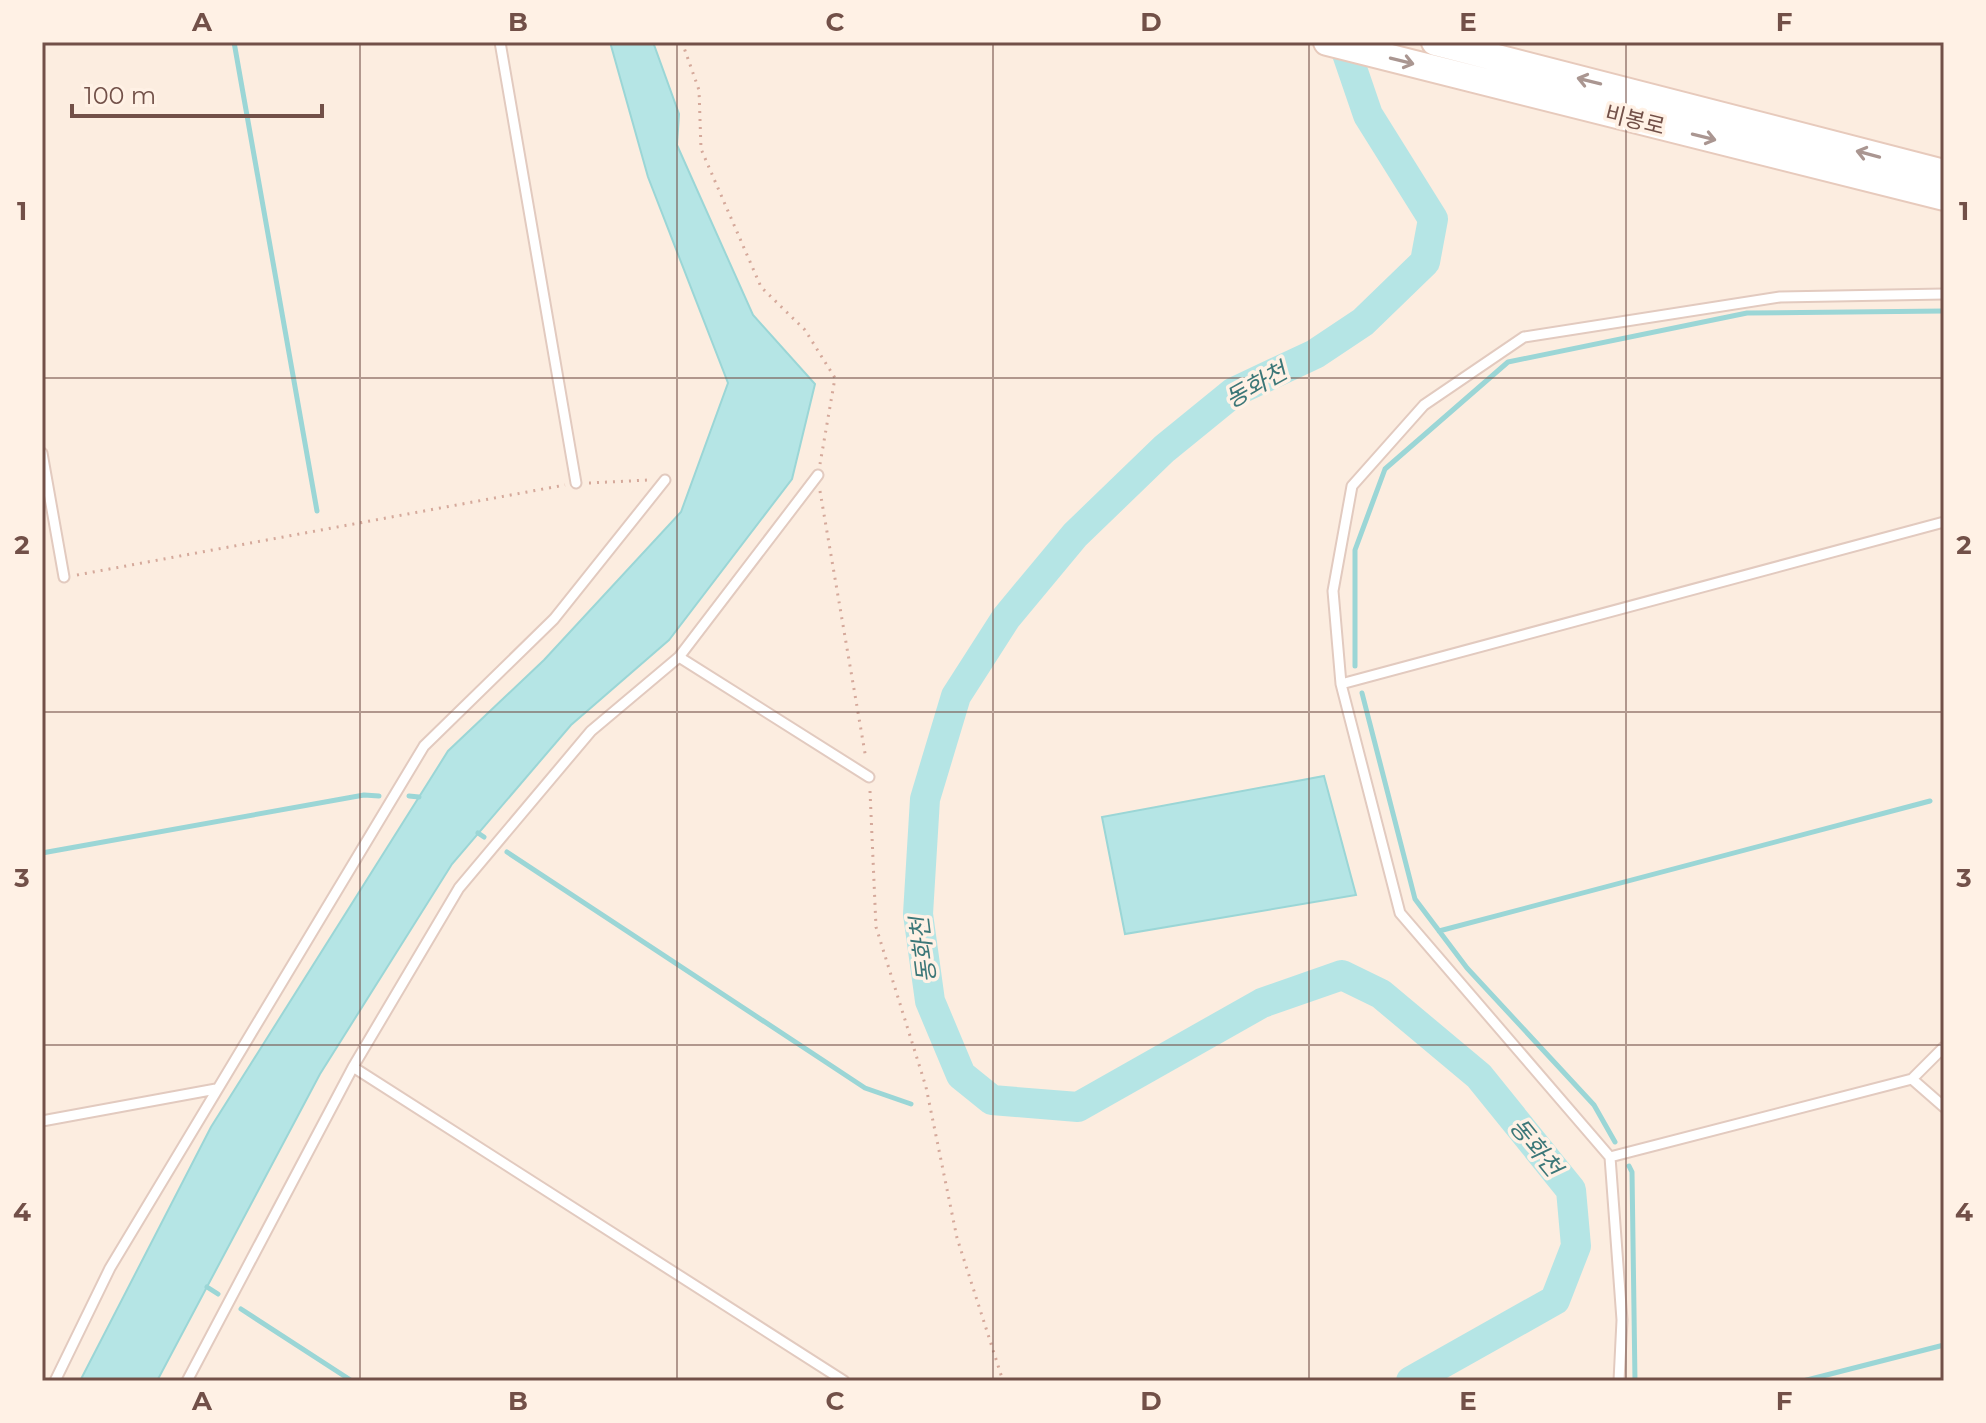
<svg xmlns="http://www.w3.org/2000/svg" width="1986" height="1423" font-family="Montserrat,'Noto Sans KR',sans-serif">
<rect width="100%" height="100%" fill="#fcede0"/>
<path fill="#b5e5e5" stroke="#9bd6d6" stroke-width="2" d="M610 42H653L679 114 677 145 753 315 815 384 792 479 669 640 571 725 452 864 320 1074 157 1381H80L211 1127 448 751 544 660 681 512 728 383 648 177Z
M1324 776 1356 895 1125 934 1102 817Z"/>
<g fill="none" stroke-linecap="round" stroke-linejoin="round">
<path stroke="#9bd6d6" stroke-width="5" d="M234 42 317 511
M1355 666V550L1385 469 1508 362 1747 313 1944 311
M1362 693 1415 899 1467 968 1594 1105 1615 1142
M409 796 419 797
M478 833 484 837
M507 852 865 1088 911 1104
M42 853 364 795 379 796
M1439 931 1930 801
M1629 1166 1632 1172 1635 1381
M207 1287 218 1294
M241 1309 352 1381
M1803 1381 1944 1345"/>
<path stroke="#b5e5e5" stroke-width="30" d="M1343 42 1368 115 1433 219 1425 262 1363 322 1315 354 1234 392 1164 449 1075 535 1006 618 956 696 925 799 918 914 930 1001 961 1075 992 1100 1078 1107 1262 1003 1342 975 1381 994 1479 1076 1571 1190 1576 1246 1555 1300 1411 1381"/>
<defs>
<path id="lane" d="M500 42 576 483
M42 453 64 577
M679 657 869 777
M1341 684 1944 522
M353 1067 844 1381
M1912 1079 1944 1107
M42 1121 216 1089
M1610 1157 1912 1079 1944 1047
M55 1381 110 1268 424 746 554 619 665 480
M187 1381 353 1067 459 888 591 731 679 657 818 475
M1619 1381 1622 1320 1610 1157 1400 913 1341 684 1333 591 1352 486 1424 405 1524 337 1780 297 1944 294"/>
<path id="secondary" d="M1327 42 1944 197
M1435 42 1944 173"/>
</defs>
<use href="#lane" stroke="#e2cabf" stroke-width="13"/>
<use href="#secondary" stroke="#e7cabc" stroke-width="30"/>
<path stroke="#d5a99b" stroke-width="3" stroke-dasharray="2 6" stroke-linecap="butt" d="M682 42 699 90 701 149 761 287 805 330 835 378 820 464
M589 483 649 480
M820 491 866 759
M77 575 565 485
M870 791 876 927 926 1087 957 1238 1003 1381"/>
<use href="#lane" stroke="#fff" stroke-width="9"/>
<use href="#secondary" stroke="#fff" stroke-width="26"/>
</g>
<defs><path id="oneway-shaft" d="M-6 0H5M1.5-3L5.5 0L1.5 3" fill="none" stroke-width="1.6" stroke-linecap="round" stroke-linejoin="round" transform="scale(2)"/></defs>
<g stroke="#aa9691">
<use href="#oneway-shaft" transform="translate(1402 61) rotate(14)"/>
<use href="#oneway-shaft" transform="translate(1589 81) rotate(-166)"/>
<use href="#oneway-shaft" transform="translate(1704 137) rotate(14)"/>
<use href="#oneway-shaft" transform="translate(1868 154) rotate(-165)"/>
</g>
<path fill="none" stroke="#725048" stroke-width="2" stroke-opacity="0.55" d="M360 42V1381M677 42V1381M993 42V1381M1309 42V1381M1626 42V1381M42 378H1944M42 712H1944M42 1045H1944"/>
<g text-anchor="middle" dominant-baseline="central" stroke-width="7" stroke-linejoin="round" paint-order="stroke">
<g font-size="22" fill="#725048" stroke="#fff1e5">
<text transform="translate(1635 120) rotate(14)">비봉로</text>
</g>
<g font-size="24" font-style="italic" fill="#3c7778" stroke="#fff1e5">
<text transform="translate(1256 385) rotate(-29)">동화천</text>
<text transform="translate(923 950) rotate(-97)">동화천</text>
<text transform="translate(1536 1147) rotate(51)">동화천</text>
</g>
</g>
<rect width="1986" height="1423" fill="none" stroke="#fff1e5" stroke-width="88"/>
<path d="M72 104v12h250v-12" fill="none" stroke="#725048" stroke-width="4"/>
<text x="84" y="104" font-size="24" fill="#725048" stroke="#fff1e5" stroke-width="6" paint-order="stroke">100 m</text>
<rect x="44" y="44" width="1898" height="1335" fill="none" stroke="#725048" stroke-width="3"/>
<g font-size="26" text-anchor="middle" font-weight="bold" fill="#725048">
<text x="202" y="31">A</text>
<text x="518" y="31">B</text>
<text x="835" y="31">C</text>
<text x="1151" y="31">D</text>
<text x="1468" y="31">E</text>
<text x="1784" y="31">F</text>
<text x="22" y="220">1</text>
<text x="1964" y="220">1</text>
<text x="22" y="554">2</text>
<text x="1964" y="554">2</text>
<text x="22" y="887">3</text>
<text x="1964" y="887">3</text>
<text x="22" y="1221">4</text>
<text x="1964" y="1221">4</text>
<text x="202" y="1410">A</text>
<text x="518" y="1410">B</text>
<text x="835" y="1410">C</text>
<text x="1151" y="1410">D</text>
<text x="1468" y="1410">E</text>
<text x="1784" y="1410">F</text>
</g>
</svg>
